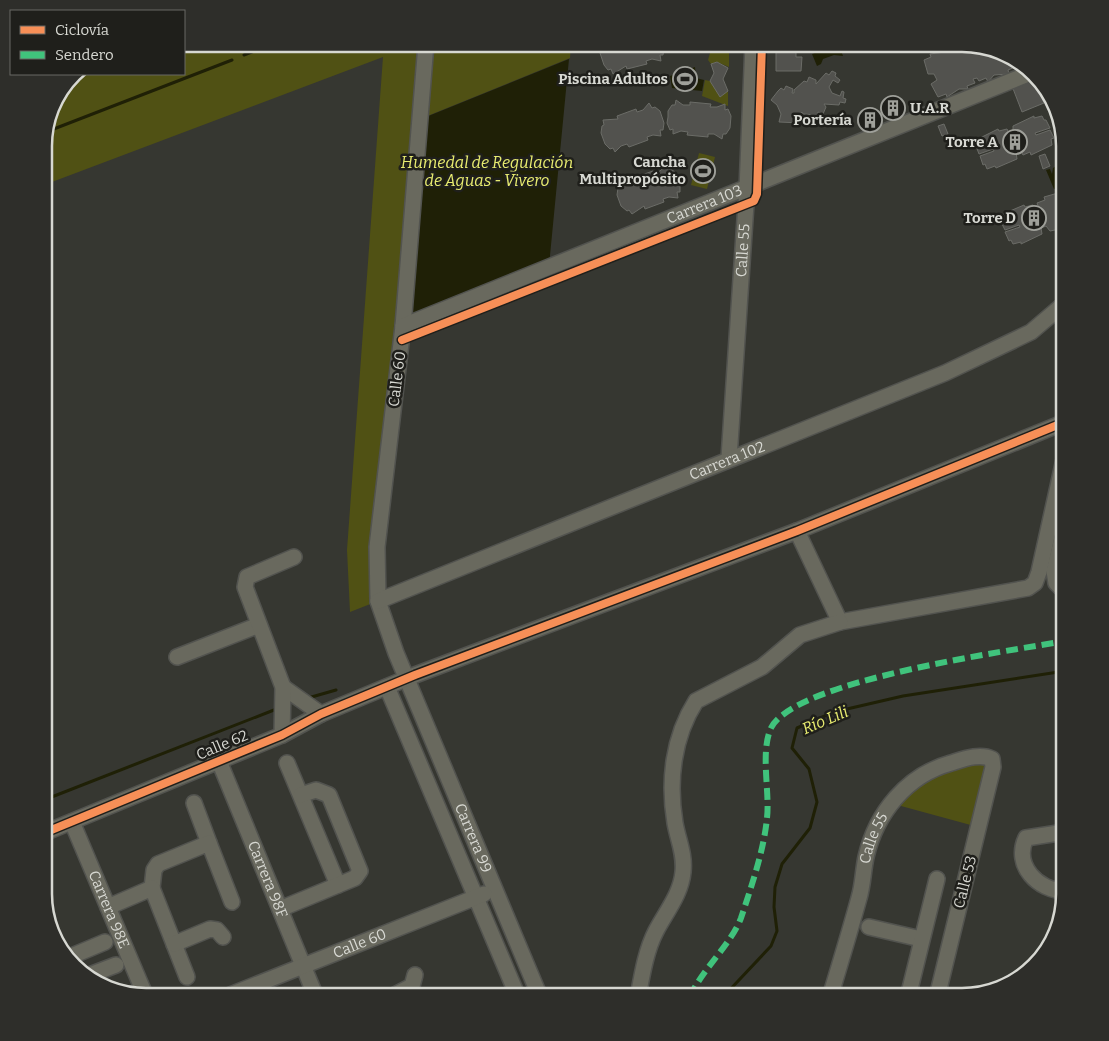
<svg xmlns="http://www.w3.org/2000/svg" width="1109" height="1041" font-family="Bitter,serif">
<rect width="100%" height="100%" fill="#363731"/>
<path fill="#505114" d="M184 44H571L570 58 420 119 378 601 350 612 347 550 383 57 44 185V139L54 101 75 74H184Z
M724 44H729V67L717 62 711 64 708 60 710 53Z
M705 80 710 81 720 96 728 91V106L702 96Z
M699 153 715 157 707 189 691 185Z
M988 757 978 827 890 803 924 774Z"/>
<path fill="#1f2006" d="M824 44 839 45 843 56 834 55 823 59 821 64 817 66 812 54 820 51Z
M569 59 549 266 403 326 421 119Z
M695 67 696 78 704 80 702 91 672 88 670 76Z
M1061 163H1065L1063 186 1054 189 1046 170 1050 169 1052 174 1053 168Z"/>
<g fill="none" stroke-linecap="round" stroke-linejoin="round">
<path stroke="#1f2006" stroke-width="3" d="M244 55 273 44
M46 132 232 60
M308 698 336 690
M44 800 279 708
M723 997 771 946 777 931 774 907 775 887 782 864 810 828 817 802 809 769 792 748 797 728 834 712 903 696 1065 671"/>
</g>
<path fill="#52524e" stroke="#6b6c67" d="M604 44H663L664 48 663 55H660L661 61 652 59 646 61 647 64 627 69 626 66 613 74 611 69 608 70 604 65 600 53Z
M776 44H796V57H802L801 71H776Z
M969 44 1009 55 1013 58 1015 67 1008 70 1009 74 994 75 988 82 986 78 979 81 977 78 973 79 975 83 967 86 968 89H959L947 97 946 94 938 97 931 84 937 80 934 74H928L924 60 931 57 930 54 945 52 951 46 953 49 960 46 962 50 966 48 964 45Z
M717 62 728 68 723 79 728 91 720 97 710 81 714 73 711 64Z
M832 71 836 73 835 76 840 80 838 83 833 80 829 87 832 93 840 96 842 91 844 92 843 98 846 99 845 103 840 102 839 105 824 104 826 107 823 114 818 112 817 115 803 114 802 112 800 114 804 116 801 123 779 122 781 114 777 105 771 100 778 91 781 88 784 90 786 86 793 89 792 93H794V90L804 81 807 82 809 77 816 80V84L826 73 829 75Z
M1034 78 1044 103 1022 112 1012 86Z
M676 100 683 105H690V102L711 104 710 107H717L725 104V110L728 109 731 116 730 128 726 134H723L722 139 714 134H708V137L687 135 688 132 681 131 673 134V129L670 130 667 123 668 117V111L672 105H675Z
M1053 100 1059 114 1055 116 1051 107H1054Z
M649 103 652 108 655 107 660 111 664 123 663 130H660L661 136 653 135 647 137 648 140 629 147 627 144 621 146 615 152 613 148 610 149 605 144 601 133 602 126 604 125 603 120 618 119 617 116 636 109 637 112 643 110Z
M886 103 900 104V113L886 118Z
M874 113 877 121 863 127 862 117Z
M1034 116V118L1042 116 1044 120H1046L1050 128 1035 133 1036 135 1050 130 1054 138 1051 139 1052 145 1031 155 1030 152 1023 155 1021 151 1016 152 1017 159 996 168 995 166 987 169 985 164 983 165 980 156 994 151 993 149 979 154 976 146 979 145 978 139 998 129 999 131 1007 129 1009 133 1013 132V126Z
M944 124 948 134 942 136 938 126Z
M1045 154 1050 166 1043 169 1039 156Z
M666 165 668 170 671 169 676 173 680 185V192H677L678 198 669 197 663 199 664 202 645 209 644 206 632 214 629 210 627 211 621 206 617 195 618 188 621 187 620 182 634 181 633 178 653 171 654 174 660 171Z
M1065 191V208L1061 209 1065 210V228L1050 231 1046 226 1041 228 1042 234 1021 244V242L1013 244 1011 240 1009 241 1005 232 1020 227 1019 225 1005 230 1001 222 1004 221 1003 214 1024 205 1025 207 1033 205 1034 209 1039 208 1037 203 1045 200 1044 197Z"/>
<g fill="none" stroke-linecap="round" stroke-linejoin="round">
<defs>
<g id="minor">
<path id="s1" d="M426 44 403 326 377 547 378 601 396 653 540 997"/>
<path id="s2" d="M403 326 1033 72"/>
<path id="s3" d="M729 458 747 189 753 44"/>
<path d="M1065 526 1054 571 1056 583 1061 588 1065 587"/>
<path d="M797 531 840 622 1028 588 1035 583 1039 572 1065 455"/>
<path id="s4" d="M378 601 945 373 1031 332 1065 303"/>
<path d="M177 657 259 625"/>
<path d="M283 687 321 714"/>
<path d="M387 687 518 997"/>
<path d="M282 735 283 687 245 587 247 577 294 557"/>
<path id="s5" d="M219 761 316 997"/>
<path d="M287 763 338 885"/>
<path d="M194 803 209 843"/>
<path id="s6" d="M72 822 146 997"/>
<path d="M1065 832 1026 838C1013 865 1038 891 1065 891"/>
<path d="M44 833 282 735 321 714 415 675 797 531 1065 422"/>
<path d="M152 888 154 870 158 864 209 843 232 902"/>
<path d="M108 907 152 888 187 977"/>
<path d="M280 909 355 878 360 871 329 795 316 790 301 795"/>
<path d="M869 927 921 939"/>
<path d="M174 944 210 929 217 930 223 937"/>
<path d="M67 958 105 942"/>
<path d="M87 976 116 965"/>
<path id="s7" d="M225 997 484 894"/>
<path d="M391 997 412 986 415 975"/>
<path d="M638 997C642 975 646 950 656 931 666 912 681 894 683 872 685 854 678 840 675 823 668 781 673 737 696 701L762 667 800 635 840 622"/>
<path id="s8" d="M830 997C840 964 850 931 859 898 863 885 863 871 866 857 876 813 907 775 951 763 964 759 980 753 992 759L993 767 937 997"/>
<path d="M908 997 937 879"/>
</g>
</defs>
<use href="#minor" stroke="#52534f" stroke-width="18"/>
<use href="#minor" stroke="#69695e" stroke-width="15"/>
<path stroke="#40c37c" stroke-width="6" stroke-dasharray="12 6" stroke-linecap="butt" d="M690 997C700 972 732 943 741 918 751 888 764 850 767 818 770 792 760 752 771 728 795 680 1010 651 1065 641"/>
<defs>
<path id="cycleway" d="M402 340 754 201 757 194 762 44
M44 833 282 735 321 714 415 675 797 531 1065 422"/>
</defs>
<use href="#cycleway" stroke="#1f1f1b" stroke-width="11"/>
<use href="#cycleway" stroke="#f78f57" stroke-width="8"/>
</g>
<defs>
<symbol id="stadium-ring" viewBox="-11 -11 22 22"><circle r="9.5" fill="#1f1f1b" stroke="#9fa09a" stroke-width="1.5"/><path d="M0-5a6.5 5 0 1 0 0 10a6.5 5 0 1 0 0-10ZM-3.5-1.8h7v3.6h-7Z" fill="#9fa09a"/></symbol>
<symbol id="building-ring" viewBox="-11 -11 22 22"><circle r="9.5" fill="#1f1f1b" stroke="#9fa09a" stroke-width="1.5"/><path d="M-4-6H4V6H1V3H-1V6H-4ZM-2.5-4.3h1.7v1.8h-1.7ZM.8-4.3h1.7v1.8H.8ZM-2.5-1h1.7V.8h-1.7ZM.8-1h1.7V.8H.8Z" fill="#9fa09a"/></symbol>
</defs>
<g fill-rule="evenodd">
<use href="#stadium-ring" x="671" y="65" width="28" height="28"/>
<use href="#building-ring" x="879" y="94" width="28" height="28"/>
<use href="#building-ring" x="856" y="106" width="28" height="28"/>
<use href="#building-ring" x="1001" y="128" width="28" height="28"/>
<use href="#stadium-ring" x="689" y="157" width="28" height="28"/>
<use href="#building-ring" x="1020" y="204" width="28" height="28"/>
</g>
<g text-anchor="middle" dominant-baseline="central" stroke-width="5" stroke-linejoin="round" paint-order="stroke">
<g font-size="15" font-weight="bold" fill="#d7d8d2" stroke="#1f1f1b" text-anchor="end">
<text x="668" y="79">Piscina Adultos</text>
<text x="910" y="108" text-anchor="start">U.A.R</text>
<text x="852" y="120">Portería</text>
<text x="998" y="142">Torre A</text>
<text x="686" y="162">Cancha<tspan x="686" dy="17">Multipropósito</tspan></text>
<text x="1016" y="218">Torre D</text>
</g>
<g font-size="15" fill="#d7d8d2" stroke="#1f1f1b">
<text stroke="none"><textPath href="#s2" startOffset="325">Carrera 103</textPath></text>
<text stroke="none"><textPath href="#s3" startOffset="208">Calle 55</textPath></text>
<text transform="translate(397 379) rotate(-83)">Calle 60</text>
<text stroke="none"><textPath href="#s4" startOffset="376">Carrera 102</textPath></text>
<text transform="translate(222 745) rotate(-23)">Calle 62</text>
<text stroke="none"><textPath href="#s1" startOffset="815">Carrera 99</textPath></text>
<text stroke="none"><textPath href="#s8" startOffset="165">Calle 55</textPath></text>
<text stroke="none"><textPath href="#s5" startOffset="128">Carrera 98F</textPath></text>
<text transform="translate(965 882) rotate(-76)">Calle 53</text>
<text stroke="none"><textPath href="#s6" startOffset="95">Carrera 98E</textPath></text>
<text stroke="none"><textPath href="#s7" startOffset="145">Calle 60</textPath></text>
</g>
<g font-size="16" font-style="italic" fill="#e8ec70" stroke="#1f1f1b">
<text x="487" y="162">Humedal de Regulación<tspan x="487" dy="18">de Aguas - Vivero</tspan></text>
<text transform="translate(825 720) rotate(-23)">Río Lili</text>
</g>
</g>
<path d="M0 0H1109V1041H0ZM146 52H962A94 94 0 0 1 1056 146V894A94 94 0 0 1 962 988H146A94 94 0 0 1 52 894V146A94 94 0 0 1 146 52Z" fill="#2e2e2a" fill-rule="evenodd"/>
<path fill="none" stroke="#d7d8d2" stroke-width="2.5" d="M146 52H962A94 94 0 0 1 1056 146V894A94 94 0 0 1 962 988H146A94 94 0 0 1 52 894V146A94 94 0 0 1 146 52Z"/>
<rect x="10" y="10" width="175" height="65" fill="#1f1f1b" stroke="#696964"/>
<rect x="20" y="26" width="25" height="8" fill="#f78f57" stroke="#696964"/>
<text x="55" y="35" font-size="15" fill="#d7d8d2">Ciclovía</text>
<rect x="20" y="51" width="25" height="8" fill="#40c37c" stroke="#696964"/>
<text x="55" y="60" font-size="15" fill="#d7d8d2">Sendero</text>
</svg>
